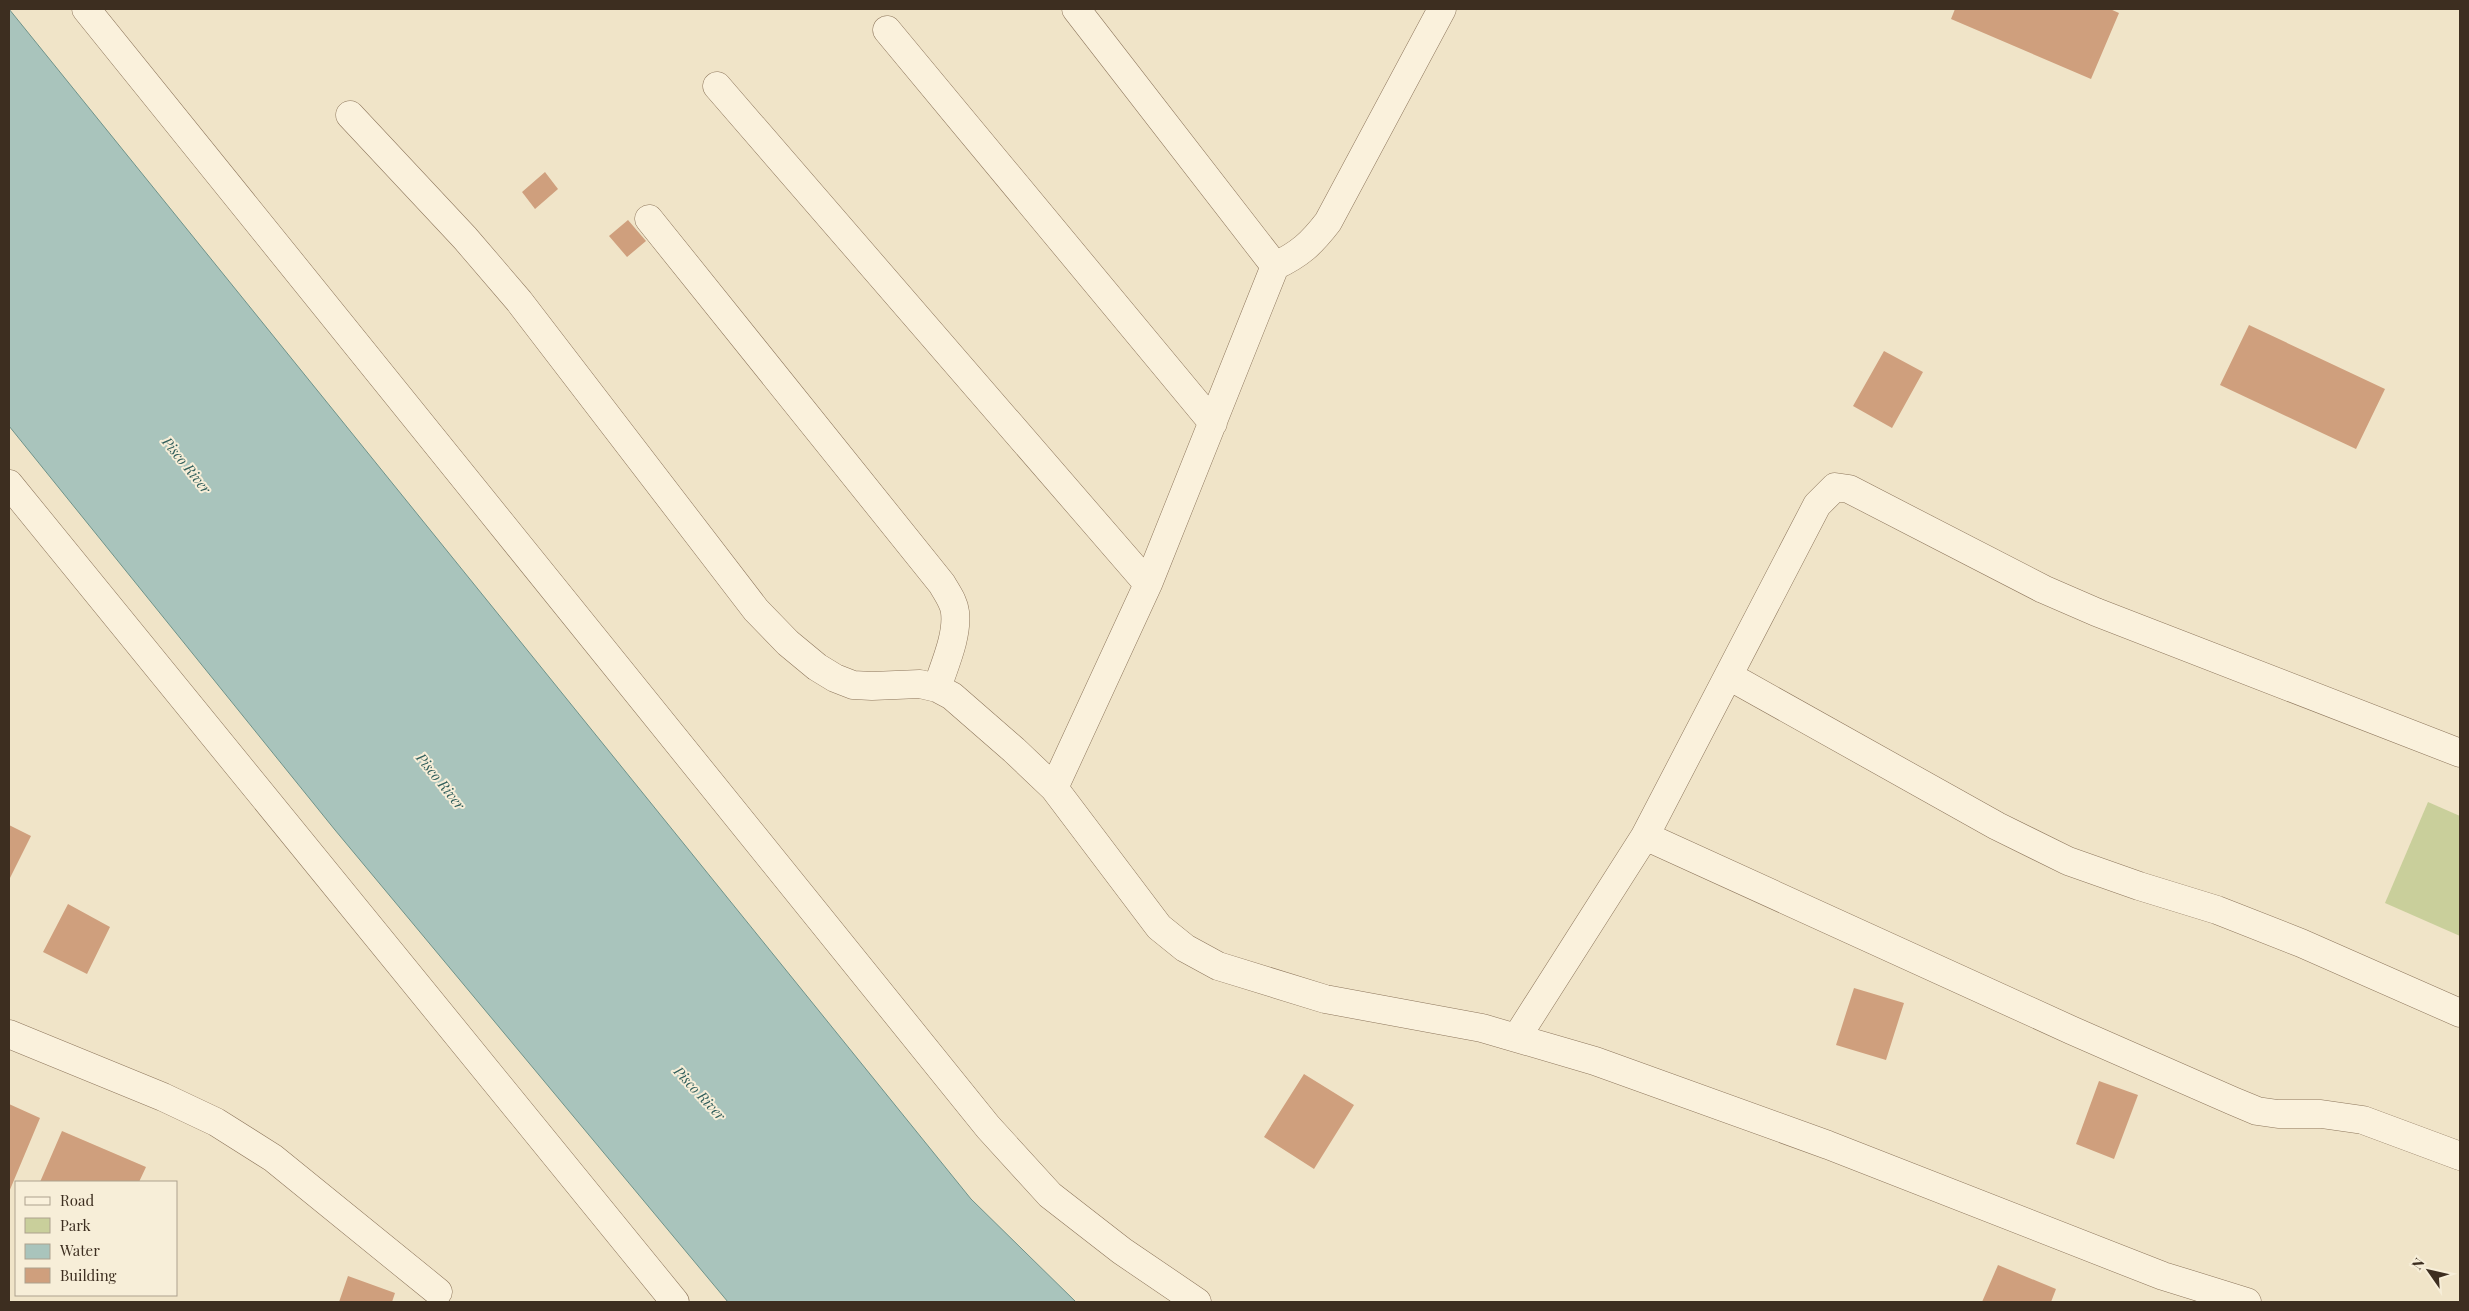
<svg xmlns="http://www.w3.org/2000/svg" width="2469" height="1311" font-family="'Playfair Display',serif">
<rect width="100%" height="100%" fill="#f0e4c8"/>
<path fill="#c9cf9b" d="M2428 802 2460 816V936L2385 903Z"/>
<path fill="#a9c4bc" stroke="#6f938a" d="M9 9 971 1199 1076 1302H728L335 830 9 426Z"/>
<path fill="#cf9f7d" d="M1955 9H2110L2119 13 2091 79 1951 19Z
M545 172 558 189 535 209 522 192Z
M628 220 646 241 627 257 609 236Z
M2249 325 2385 389 2356 449 2220 385Z
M1884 351 1923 372 1892 428 1853 406Z
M9 825 31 836 9 880Z
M68 904 110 927 87 974 43 952Z
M1854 988 1904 1003 1886 1060 1836 1045Z
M1304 1074 1354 1105 1314 1169 1264 1137Z
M2099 1081 2138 1095 2114 1159 2076 1144Z
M9 1104 40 1118 9 1192Z
M62 1131 146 1167 139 1182H40Z
M1998 1265 2056 1289 2051 1302H1982Z
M348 1276 395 1293 392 1302H339Z"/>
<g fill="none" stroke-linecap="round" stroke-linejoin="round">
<defs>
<path id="street" d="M86 9 988 1127 1050 1195 1122 1251 1197 1302
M887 30 1213 423
M717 86 1148 584
M350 115 465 238 519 301 756 610 788 643 817 667 835 678 853 685 872 686 920 684 937 688 952 696 1014 750 1054 788 1159 927 1185 948 1218 966 1325 999 1482 1028 1595 1061 1828 1145 2163 1276 2247 1302
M649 219 942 584C947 593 954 602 955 612 958 636 944 666 937 688
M1275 266C1300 254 1311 244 1328 222L1442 9
M9 484 675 1302
M1729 676 1997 826 2068 861 2139 886 2217 910 2301 943 2460 1013
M1054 788 1148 584 1275 266 1076 9
M1645 836 2071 1030 2233 1101 2257 1111 2278 1114H2321L2363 1120 2460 1156
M9 1034 163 1097 216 1122 273 1158 438 1292
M1517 1037 1645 836 1817 505 1835 487 1849 489 2043 589 2096 612 2460 753"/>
</defs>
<use href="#street" stroke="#8d765c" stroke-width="29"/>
<use href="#street" stroke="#faf1dc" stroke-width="28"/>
</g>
<g text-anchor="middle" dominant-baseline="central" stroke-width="4" stroke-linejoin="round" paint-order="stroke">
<g font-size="14" font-style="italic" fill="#2f5d5a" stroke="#f7eed8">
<text transform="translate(187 465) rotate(51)">Pisco River</text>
<text transform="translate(441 781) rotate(51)">Pisco River</text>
<text transform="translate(700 1093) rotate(47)">Pisco River</text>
</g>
</g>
<rect width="2469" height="1311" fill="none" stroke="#3d2e20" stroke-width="20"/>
<rect x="15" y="1181" width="162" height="115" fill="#f7eed8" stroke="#ada18e"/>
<rect x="25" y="1197" width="25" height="8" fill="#faf1dc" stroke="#ada18e"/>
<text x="60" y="1206" font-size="15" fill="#3d2e20">Road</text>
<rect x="25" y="1218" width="25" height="15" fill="#c9cf9b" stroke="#ada18e"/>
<text x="60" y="1231" font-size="15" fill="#3d2e20">Park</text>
<rect x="25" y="1244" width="25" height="15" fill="#a9c4bc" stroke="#ada18e"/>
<text x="60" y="1256" font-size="15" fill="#3d2e20">Water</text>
<rect x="25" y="1268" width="25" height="15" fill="#cf9f7d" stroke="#ada18e"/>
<text x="60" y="1281" font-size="15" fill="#3d2e20">Building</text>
<g transform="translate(2429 1271) rotate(304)" stroke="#f7eed8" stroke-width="4" paint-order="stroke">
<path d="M0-4L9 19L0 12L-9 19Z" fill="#3d2e20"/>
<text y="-8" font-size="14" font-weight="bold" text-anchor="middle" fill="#3d2e20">N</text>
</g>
</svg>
